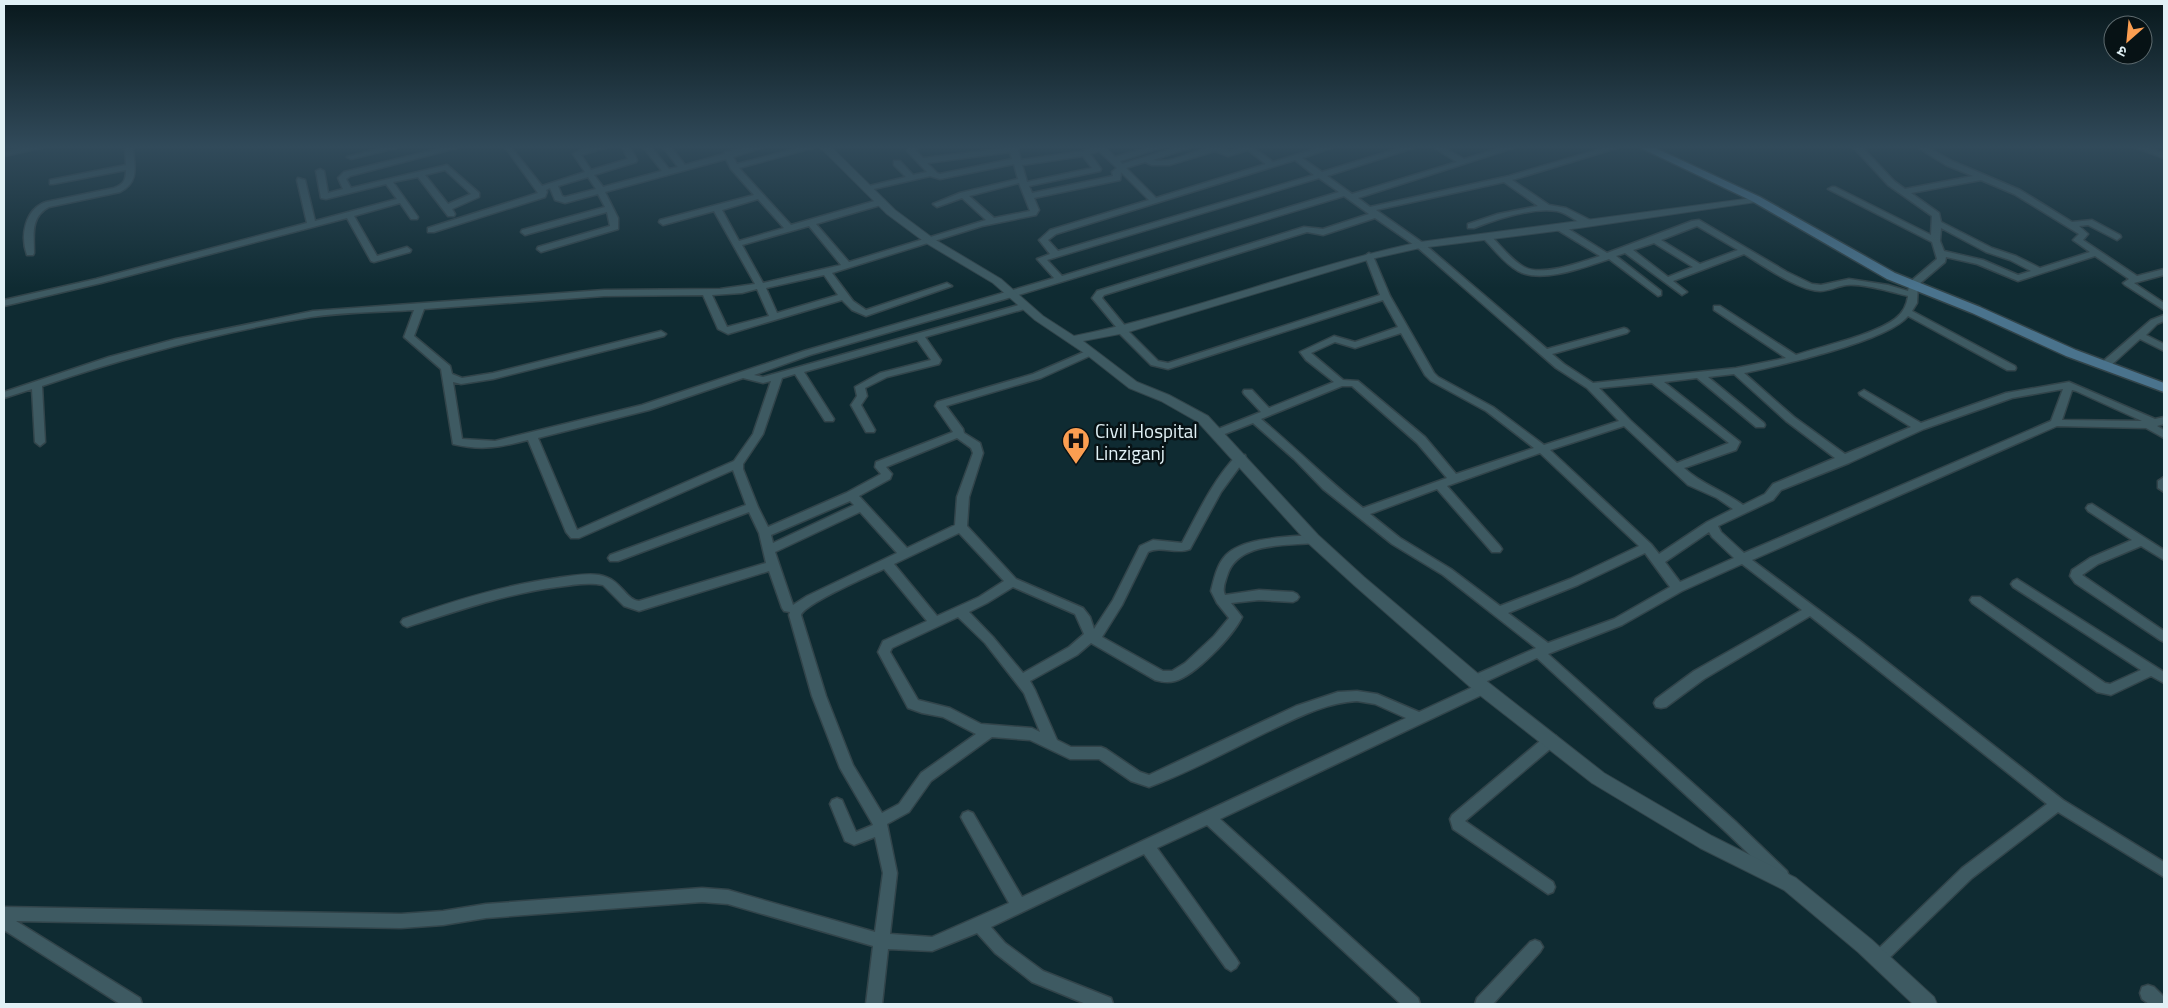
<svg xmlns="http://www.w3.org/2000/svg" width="2168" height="1008" font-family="'Titillium Web','Noto Sans Devanagari',sans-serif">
<rect width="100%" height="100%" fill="#0f2b32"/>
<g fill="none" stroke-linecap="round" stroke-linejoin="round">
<defs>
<path id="minor" d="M28 147H45L4 156V152Z
M125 147H133C134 166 140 182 120 192L49 207C30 217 34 235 34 253L33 255H27C20 236 25 209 46 202L114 188C124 184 126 180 126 170L53 184H50V180L126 165Z
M385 147H400L351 159 347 157Z
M446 147H460L350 176 346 179 351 188 447 165 479 193V197L452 209 455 214 454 216H448L418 177 393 182 418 217 417 219H411L400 203 354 216 377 256 407 247 411 250 410 252 374 262 371 261 347 218 101 283 4 306V300L96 279 307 223 297 180 298 178 305 180 315 221 397 199 386 184 326 199 321 198 316 171 320 169 324 171 328 193 343 189 338 178 344 172ZM445 170 471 194 448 204 425 175Z
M505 147H511L542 186 585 172 573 154 581 149 608 147 581 155 591 170 628 159 622 147H630L637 160 636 162 594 175 603 187 662 171 643 147H651L669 169 678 167 663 147H671L685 165 724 154 725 152 750 147H764L733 157 737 164 802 147H816L739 168 791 225 878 200H884V204L816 224 849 262 986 220 962 198 937 207 933 204 960 193 1018 179 1014 164 940 179 930 176 865 191V187L906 177 894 165V161H900L913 175 927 172 907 151 908 147H919L915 150 923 158 1017 147 1021 160 1084 151 1095 147H1107L1106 148 1115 157 1150 147H1163L1120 161 1122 164 1178 147H1191L1153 160C1178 166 1207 138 1229 151 1251 144 1255 148 1273 162L1321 147H1334L1302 158 1322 172 1403 147H1416L1327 176 1352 194 1457 162 1433 147H1443L1464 159 1503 147H1516L1358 198 1370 207 1509 176 1607 147H1620L1512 180 1549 205 1566 208 1592 221V225C1580 227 1569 213 1557 211 1533 207 1497 219 1474 228H1468V224L1498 214 1538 206 1504 182 1376 210 1423 243 1547 349 1624 328 1627 329 1629 331 1627 333 1552 354 1564 364 1593 383 1736 368 1786 358 1714 310V306H1720L1796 355C1822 346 1874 335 1895 319 1902 314 1907 305 1908 296 1892 292 1862 283 1847 285 1838 286 1829 291 1820 291 1797 290 1764 266 1744 254L1673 281 1687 292 1682 295 1625 253 1616 256 1661 291V295L1658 296 1609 259C1585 267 1541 284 1518 271 1504 263 1495 250 1484 239V235H1490C1501 246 1511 260 1524 267 1542 277 1581 262 1600 256L1556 229V225H1562L1607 253 1692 221 1699 220 1787 272 1812 284 1821 285 1849 279 1888 285 1908 291 1910 282 1937 259 1932 242 1828 189 1832 187H1835L1931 235 1932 216 1888 185 1853 147H1862L1894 181 1905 189 1973 176 1946 165 1917 147H1927L1952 161 2020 190 2072 222 2092 220 2120 235 2121 237 2117 240 2088 225 2079 226 2088 234 2083 240 2137 276 2164 269V275L2134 283 2164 303V310L2125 285 2123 283 2129 279 2095 256 2018 281 1977 264 1946 257 1945 262 1918 285 1917 303 1912 311 2015 366 2016 368 2015 370H2007L1908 316C1888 341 1778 366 1744 373L1794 417 1845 454 1911 427 1860 395 1859 393 1864 390 1921 423 2006 393 2069 382 2155 419 2164 417V424L2157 426 2164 430V438L2146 428 2057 426 1752 560 1859 640 2063 800 2164 862V877L2058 812 1972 878 1884 963 1879 966 1874 963 1871 958 1874 953 1962 868 2047 804 1810 616 1704 679 1666 707 1661 708 1656 707 1654 703 1656 699 1694 671 1802 610 1742 564 1682 591 1622 625 1548 654 1735 821 1787 871 1789 876 1787 881 1782 883 1777 881 1725 831 1537 658 1483 683 1488 684 1489 688 1488 692 1220 819 1418 998 1420 1004H1401L1207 825 1157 848 1236 958 1239 963 1236 968 1231 971 1226 968 1144 854 991 927 1005 943 1043 971 1111 998 1113 1004H1086L1032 982 995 953 977 933 932 951 888 949 882 1004H866L873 946 728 904 702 902 486 918 443 925 401 928 16 921 140 998 142 1004H120L4 930V907L401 914 443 911 486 904 702 888 728 890 875 932 883 873 875 837 854 845 845 841 830 804 832 800 837 798 842 800 856 832 873 825 872 823 840 768 812 696 789 615 790 612 784 611 782 608 769 571 639 611 624 606 603 585C588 582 572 585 557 587 505 594 457 611 407 627L403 625 401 622 403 619C453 601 504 585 557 578 571 576 586 573 599 575 622 579 625 600 639 601L766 563 759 533 749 512 618 561H610L608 558 610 555 746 505 733 470 579 538H571L566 532 528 440C501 447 482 451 453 444L441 369 404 337 414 310C380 312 345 312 311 317 220 332 130 356 42 386L45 442 40 446 35 442 32 389 4 398V392L109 357 176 339 313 311 604 290 720 289 755 284 714 211 663 225 659 222 660 220 754 195 731 169 726 159 605 192 618 218V229L541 252 537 249 538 247 610 226 607 212 525 235 521 232 522 230 605 207 598 194 565 203 555 200 550 188 546 190 547 192 545 197 434 232H428V228L538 193ZM1248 150 1266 164 1156 198 1126 168 1145 162 1152 165H1169L1215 151 1228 156ZM1099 151 1117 168 1112 172 1113 176 1032 193 1029 186 1100 171 1101 169 1090 154ZM1010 152 1012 159 940 174 937 173 927 163ZM1083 156 1092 168 1027 182 1022 165ZM1295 160 1314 175 1058 251 1048 240 1056 234ZM1121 172 1149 200 1050 230 1039 240 1050 254 1037 259 1054 278 804 351 642 405 495 441 462 439 453 382 461 384 493 379 664 336 666 334 661 331 493 373 462 378 452 374 450 366 414 336 424 309 604 296 703 295 718 329 728 334 842 300 852 310 866 316 952 286 947 283 866 310 853 301 832 273 982 226 1036 215 1039 210 1034 198 1120 180ZM588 177 596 189 565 197 562 196 558 186ZM1319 178 1339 192 1062 276 1047 260ZM1981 180 2014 194 2079 234 2073 240 2090 252 2040 268 2016 256 1992 248 1941 222 1939 213 1911 193ZM1019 183 1030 211 994 218 969 196ZM1344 196 1369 214 1323 229 1304 227 1097 291 1092 298 1117 328 1118 332 1151 365 1168 369 1383 300 1398 327 1355 342 1334 336 1300 352 1306 360 1334 382 1269 408 1252 390H1244L1243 392 1244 394 1261 412 1213 431 1212 433 1217 437 1253 423 1294 459 1323 489 1392 544 1443 575 1536 648 1470 677 1469 681 1470 685 1475 686 1419 712 1377 694 1357 691 1338 692 1296 706 1149 775 1140 772 1106 749 1101 747H1071L1057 740 1035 690 1030 681 1077 655 1091 643 1155 680C1162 682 1168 683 1175 681 1195 676 1233 636 1242 617L1231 603 1259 600 1293 602 1297 600 1299 597 1297 594 1293 592 1259 590 1225 595C1222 589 1225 582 1227 576 1237 542 1284 546 1313 543L1317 542 1319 539 1317 536 1313 535C1289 537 1244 537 1226 555 1217 564 1214 579 1211 591L1217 603 1229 618 1214 636 1185 663 1172 671H1163L1102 637 1122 605 1148 552C1161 545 1176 555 1190 549L1221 492 1246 458 1245 455H1237C1213 480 1198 513 1182 543L1153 540 1140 546 1113 600 1094 629 1090 617 1083 608 1016 579 967 526 969 497 983 453 980 443 964 433 963 429 946 406 1041 378 1094 354 1096 352 1091 349 1033 374 937 402 935 406 953 432 876 462 875 467 881 474 846 493 768 527 758 507 743 469V464L763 434 782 378 795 374 825 421H833L834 419 804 372 917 340 931 360 880 373 855 387 857 396 851 405 866 432H874L875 430 861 405 867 396 865 388 887 377 939 364 941 360 925 337 1028 308 1030 306 1025 303 1022 304 763 377 754 375 810 355 1005 299ZM758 199 784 228 739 241 722 210ZM1375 218 1417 247 1556 368 1587 388 1619 421 1544 445 1493 407 1438 377 1434 373 1390 296 1373 256 1369 253 1365 256 1380 295 1168 363 1158 361 1127 330 1126 327 1102 298 1104 295 1307 232 1323 235ZM809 226 841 265 763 283 742 245ZM1697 226 1738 250 1700 264 1661 240ZM1941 228 1986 252 2010 260 2031 271 2018 275 1983 260 1944 251 1940 241ZM1654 243 1693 267 1668 277 1633 250ZM824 275 838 295 777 313 766 288ZM757 289 769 316 727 327 712 295 742 293ZM1401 333 1425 375 1431 381 1486 411 1534 448 1456 474 1425 437 1358 381 1343 380 1311 353 1335 342 1355 348ZM1734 374 1786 421 1835 458 1773 484 1765 494 1743 505C1724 491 1701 484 1684 468L1736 450 1740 442 1664 382 1697 378 1756 427H1764L1765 425 1764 423 1708 377ZM743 378 763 383 771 381 753 434 734 461 577 530 538 438 649 410ZM1652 383 1729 443 1677 463 1630 420 1599 388ZM1342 386H1352L1417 443 1447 478 1363 508C1327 480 1296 448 1261 419ZM2063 389 2051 421 1744 553 1721 532 1718 526 1773 500 1781 490 1849 463 1924 429 2012 398ZM2072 390 2076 391 2142 421 2062 420ZM1624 426 1688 485 1717 498 1733 509 1707 522 1659 554 1651 544 1550 450ZM957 438 971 448 973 453 957 497 955 525 907 548 859 496 890 479 892 474 886 467ZM1540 453 1639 546 1570 579 1500 606 1451 569 1400 538 1370 514 1437 489 1492 552H1500L1502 549 1500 546 1447 486ZM850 501 854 505 773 543 771 535ZM860 512 897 553 807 596 793 605 775 552ZM1709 532 1712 537 1734 558 1680 582 1665 562ZM959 533 1004 581 979 597 937 616 894 564ZM1645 553 1670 587 1614 619 1548 643 1508 613 1578 585ZM884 569 927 621 883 641 878 652 908 708 922 713 943 717 976 734 921 773 899 804 882 813 853 765 826 696 801 615C806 603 869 576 884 569ZM1013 587 1075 614 1084 634 1069 647 1023 673 993 637 969 612 987 603ZM958 617 985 643 1024 693 1040 732 1032 728 981 724 950 708 918 700 890 652 892 648ZM1357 701 1375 704 1406 718 1022 897 973 813 968 811 963 813 961 817 963 821 1009 903 932 937 890 934 897 873 887 824 909 812 931 781 992 737 1030 740 1070 759H1099L1131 781 1149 787C1190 772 1228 751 1267 732 1297 718 1324 703 1357 701Z
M2134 147H2146L2164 153V158Z
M2164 315V321L2157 324 2146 335 2164 344V351L2140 339 2108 368H2100L2099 366 2100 364 2151 320Z
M2164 477V492L2158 488V481Z
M2092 504 2164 550V560L2141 546 2098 564 2082 575 2164 631V642L2160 640 2075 583 2070 576 2072 570 2090 558 2132 540 2088 511 2086 508 2088 505Z
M2017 579 2164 672V683L2151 676 2111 695 2097 692 1972 603 1970 600 1972 597H1980L2105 683 2110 684 2141 670 2013 587 2011 584 2013 581Z
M1551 734 1556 736 1558 740 1556 744 1465 821 1553 882 1555 887 1553 892 1548 894 1453 829 1450 819 1452 815 1546 736Z
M1535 940 1540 942 1543 947 1540 952 1493 1004H1475L1477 998 1530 942Z
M2148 985 2154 987 2164 997V1004H2149L2142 999 2140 993 2142 987Z"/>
<path id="tertiary" d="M820 147H831L895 210 934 239 1001 279 1043 316 1074 336C1192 312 1303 267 1420 242L1760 197 1761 199 1756 202 1579 228 1420 248 1371 259 1125 333 1083 341 1137 382 1169 395 1208 416 1318 535 1364 577 1489 683 1604 773 1712 836 1796 878 1872 940 1934 997 1937 1004H1913L1858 952 1784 890 1700 848 1592 783 1477 693 1354 585 1308 543 1198 422 1161 401 1129 388 1087 355 1035 320 993 283 926 243 887 214Z"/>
<path id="secondary" d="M1639 147H1653L1760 197 1895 273 1980 307 2076 350 2164 383V392L2066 356 1972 313 1887 279 1752 201Z"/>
</defs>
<use href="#minor" stroke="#32444a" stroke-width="3"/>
<use href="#tertiary" stroke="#32444a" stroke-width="2"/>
<use href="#secondary" stroke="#32444a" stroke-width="3"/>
<use href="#minor" fill="#3e5a62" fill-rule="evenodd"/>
<use href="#tertiary" fill="#3e5a62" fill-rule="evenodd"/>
<use href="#secondary" fill="#4a738d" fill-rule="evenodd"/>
</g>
<linearGradient id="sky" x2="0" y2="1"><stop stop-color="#08181c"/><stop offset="0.51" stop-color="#314a5a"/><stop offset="1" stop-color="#314a5a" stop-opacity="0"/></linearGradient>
<rect width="2168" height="288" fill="url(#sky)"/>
<defs>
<symbol id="hospital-pin" viewBox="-11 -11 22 30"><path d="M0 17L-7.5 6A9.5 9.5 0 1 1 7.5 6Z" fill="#fb9e51" stroke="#071215"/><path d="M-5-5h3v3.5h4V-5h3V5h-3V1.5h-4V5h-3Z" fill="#111"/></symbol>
</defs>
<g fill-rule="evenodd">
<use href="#hospital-pin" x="1060" y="425" width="32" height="43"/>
</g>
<g text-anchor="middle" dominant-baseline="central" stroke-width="5" stroke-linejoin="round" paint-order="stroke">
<g font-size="19" fill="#e1f1f6" stroke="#071215" text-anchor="start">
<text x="1095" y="430">Civil Hospital<tspan x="1095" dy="22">Linziganj</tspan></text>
</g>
</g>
<rect width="2168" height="1008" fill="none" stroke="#e1f1f6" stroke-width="10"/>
<g transform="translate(2128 40) rotate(207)"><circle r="24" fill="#071215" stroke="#5e6b6f"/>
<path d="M0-4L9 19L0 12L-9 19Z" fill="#fb9e51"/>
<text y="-8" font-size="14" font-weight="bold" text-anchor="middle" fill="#e1f1f6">उ</text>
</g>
</svg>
